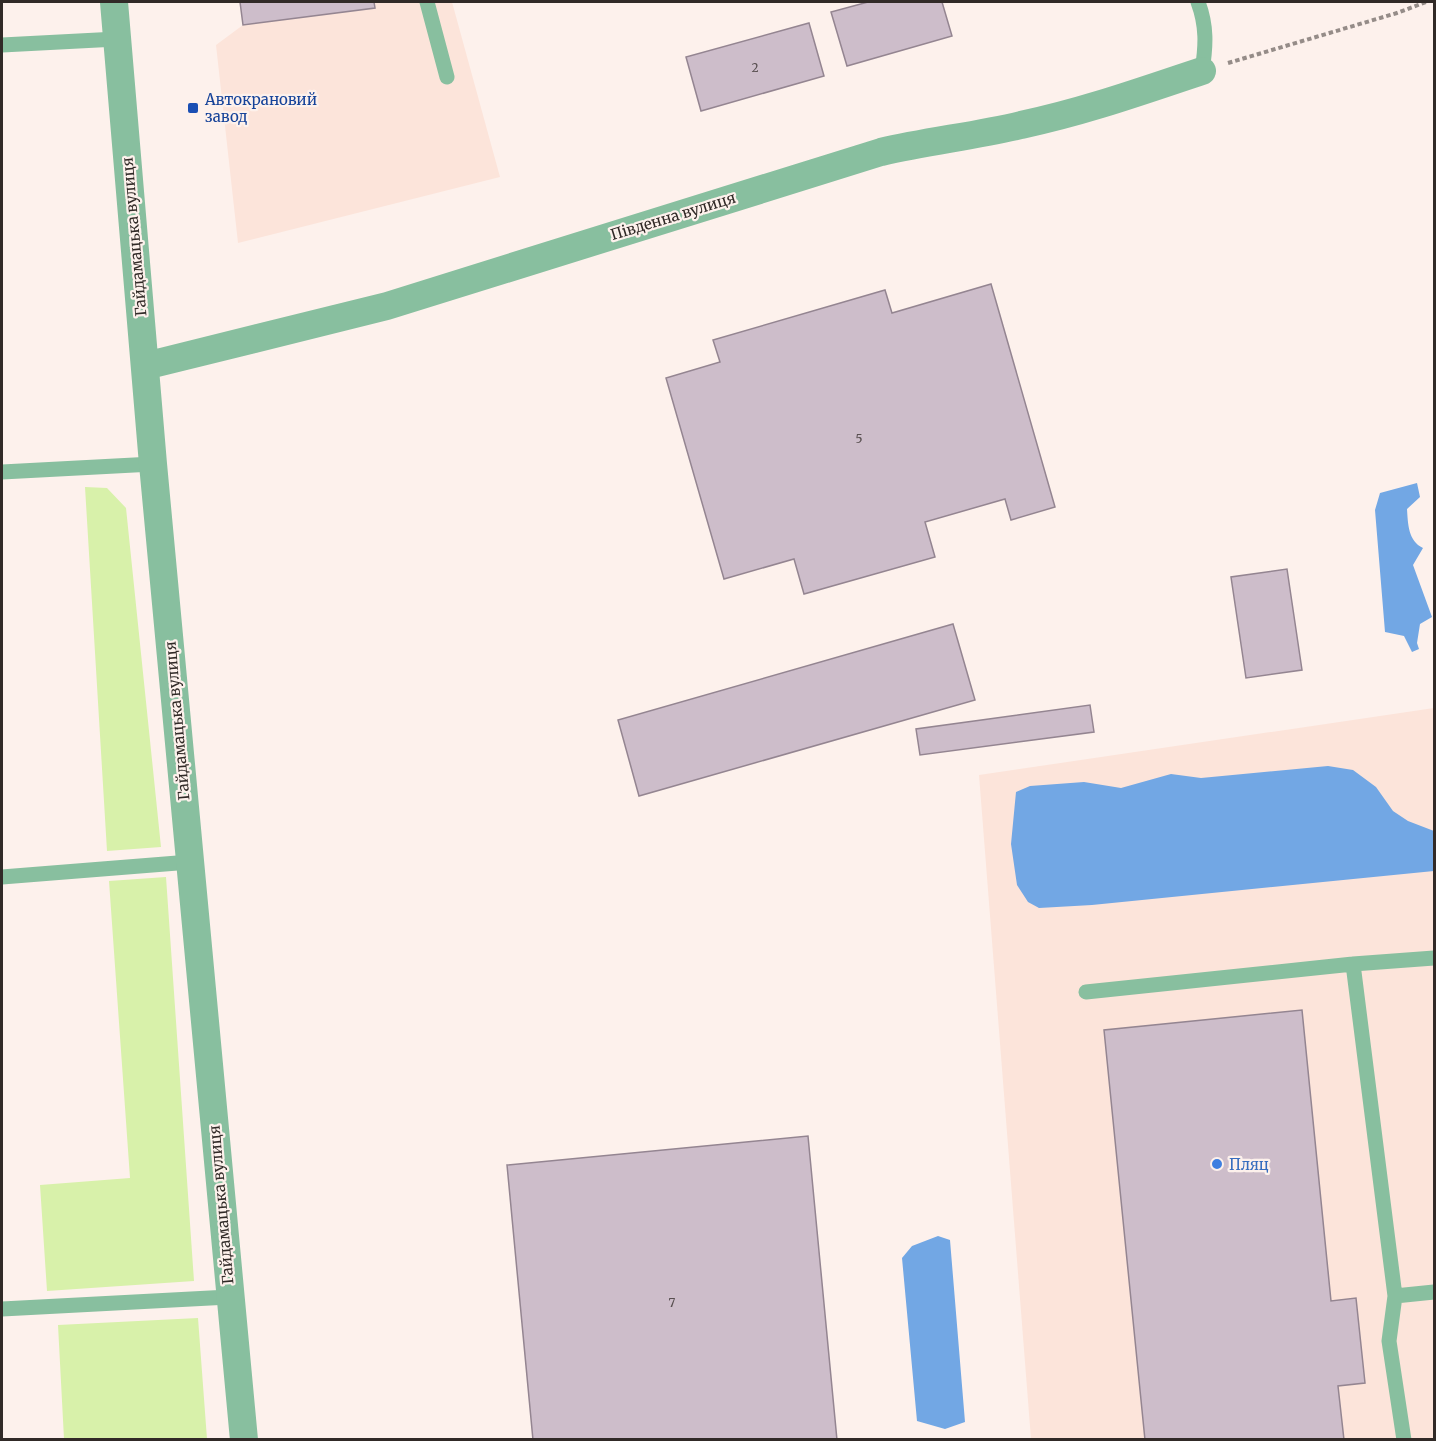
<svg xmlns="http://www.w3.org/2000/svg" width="1436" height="1441" font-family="Merriweather,serif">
<rect width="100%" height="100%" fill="#fdf1ec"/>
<path fill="#fce4da" d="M240 2H452L500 177 238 243 216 45 243 25Z
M1434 708V1439H1031L979 775Z"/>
<path fill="#d8f1aa" d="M85 487 107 488 126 508 161 847 107 851Z
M166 877 194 1281 47 1291 40 1185 130 1178 109 881Z
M198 1318 207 1439H64L58 1325Z"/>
<path fill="#72a7e4" d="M1417 483 1420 497 1407 509C1408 524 1408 541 1423 548L1413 565 1432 617 1420 624 1417 643 1419 649 1412 652 1404 636 1385 632 1375 510 1380 493Z
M1328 766 1353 770 1376 787 1393 811 1408 821 1434 831V871L1092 905 1039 908 1028 902 1017 885 1011 844 1016 792 1030 786 1084 782 1121 788 1171 774 1201 778Z
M938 1236 950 1240 965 1422 945 1429 917 1421 902 1258 912 1246Z"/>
<path fill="#cdbdca" stroke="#948591" stroke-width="1.5" d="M240 2H374L375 8 243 25Z
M868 2H942L952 36 847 66 831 12Z
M809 23 824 76 701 111 686 57Z
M991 284 1055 507 1011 520 1005 499 925 522 935 557 804 594 794 559 724 579 666 378 720 362 713 340 885 290 892 313Z
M1287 569 1302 670 1246 678 1231 577Z
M953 624 975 700 639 796 618 720Z
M1090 705 1094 732 920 755 916 729Z
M1302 1010 1331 1301 1356 1298 1365 1383 1338 1386 1344 1440H1145L1104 1030Z
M808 1136 837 1440H533L507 1165Z"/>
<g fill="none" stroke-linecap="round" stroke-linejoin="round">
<path stroke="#958c88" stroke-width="4" stroke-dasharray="4.5 3" stroke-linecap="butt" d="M1228 63 1397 13 1426 2"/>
<path stroke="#88bf9f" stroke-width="15" d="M427 2 447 77
M1198 2C1207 26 1206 46 1202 71
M2 45 117 39
M2 472 153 464
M2 877 190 862
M1353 964 1395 1296 1389 1341 1404 1440
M1086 992 1353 964 1434 958
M1395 1296 1434 1292
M2 1309 229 1297"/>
<path stroke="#88bf9f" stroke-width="28" d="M114 2 153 464 244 1440
M145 366 387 306 881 152C928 141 975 136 1021 125 1083 112 1142 91 1202 71"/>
</g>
<rect fill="#1a4fb4" stroke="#fdf1ec" stroke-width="2" x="187" y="102" width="12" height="12" rx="3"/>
<circle fill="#3f7fe0" stroke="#fdf1ec" stroke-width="2" cx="1217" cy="1164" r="6"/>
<g text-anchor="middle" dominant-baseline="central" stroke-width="4.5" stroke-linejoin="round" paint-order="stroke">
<g font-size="12" fill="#584f50">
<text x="755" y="67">2</text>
<text x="859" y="438">5</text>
<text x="672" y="1302">7</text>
</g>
<g font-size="15" fill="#164399" stroke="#fdf1ec" text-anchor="start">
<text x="205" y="99">Автокрановий<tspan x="205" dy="17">завод</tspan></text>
</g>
<g font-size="15" fill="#312a27" stroke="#fdf1ec">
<text transform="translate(673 216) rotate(-17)">Південна вулиця</text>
<text transform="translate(134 237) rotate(-95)">Гайдамацька вулиця</text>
<text transform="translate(177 721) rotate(-95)">Гайдамацька вулиця</text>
<text transform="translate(221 1205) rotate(-95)">Гайдамацька вулиця</text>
</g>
<g font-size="15" fill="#366cbe" stroke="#fdf1ec" text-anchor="start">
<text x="1229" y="1164">Пляц</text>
</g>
</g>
<rect width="1436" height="1441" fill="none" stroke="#312a27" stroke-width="6"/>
</svg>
